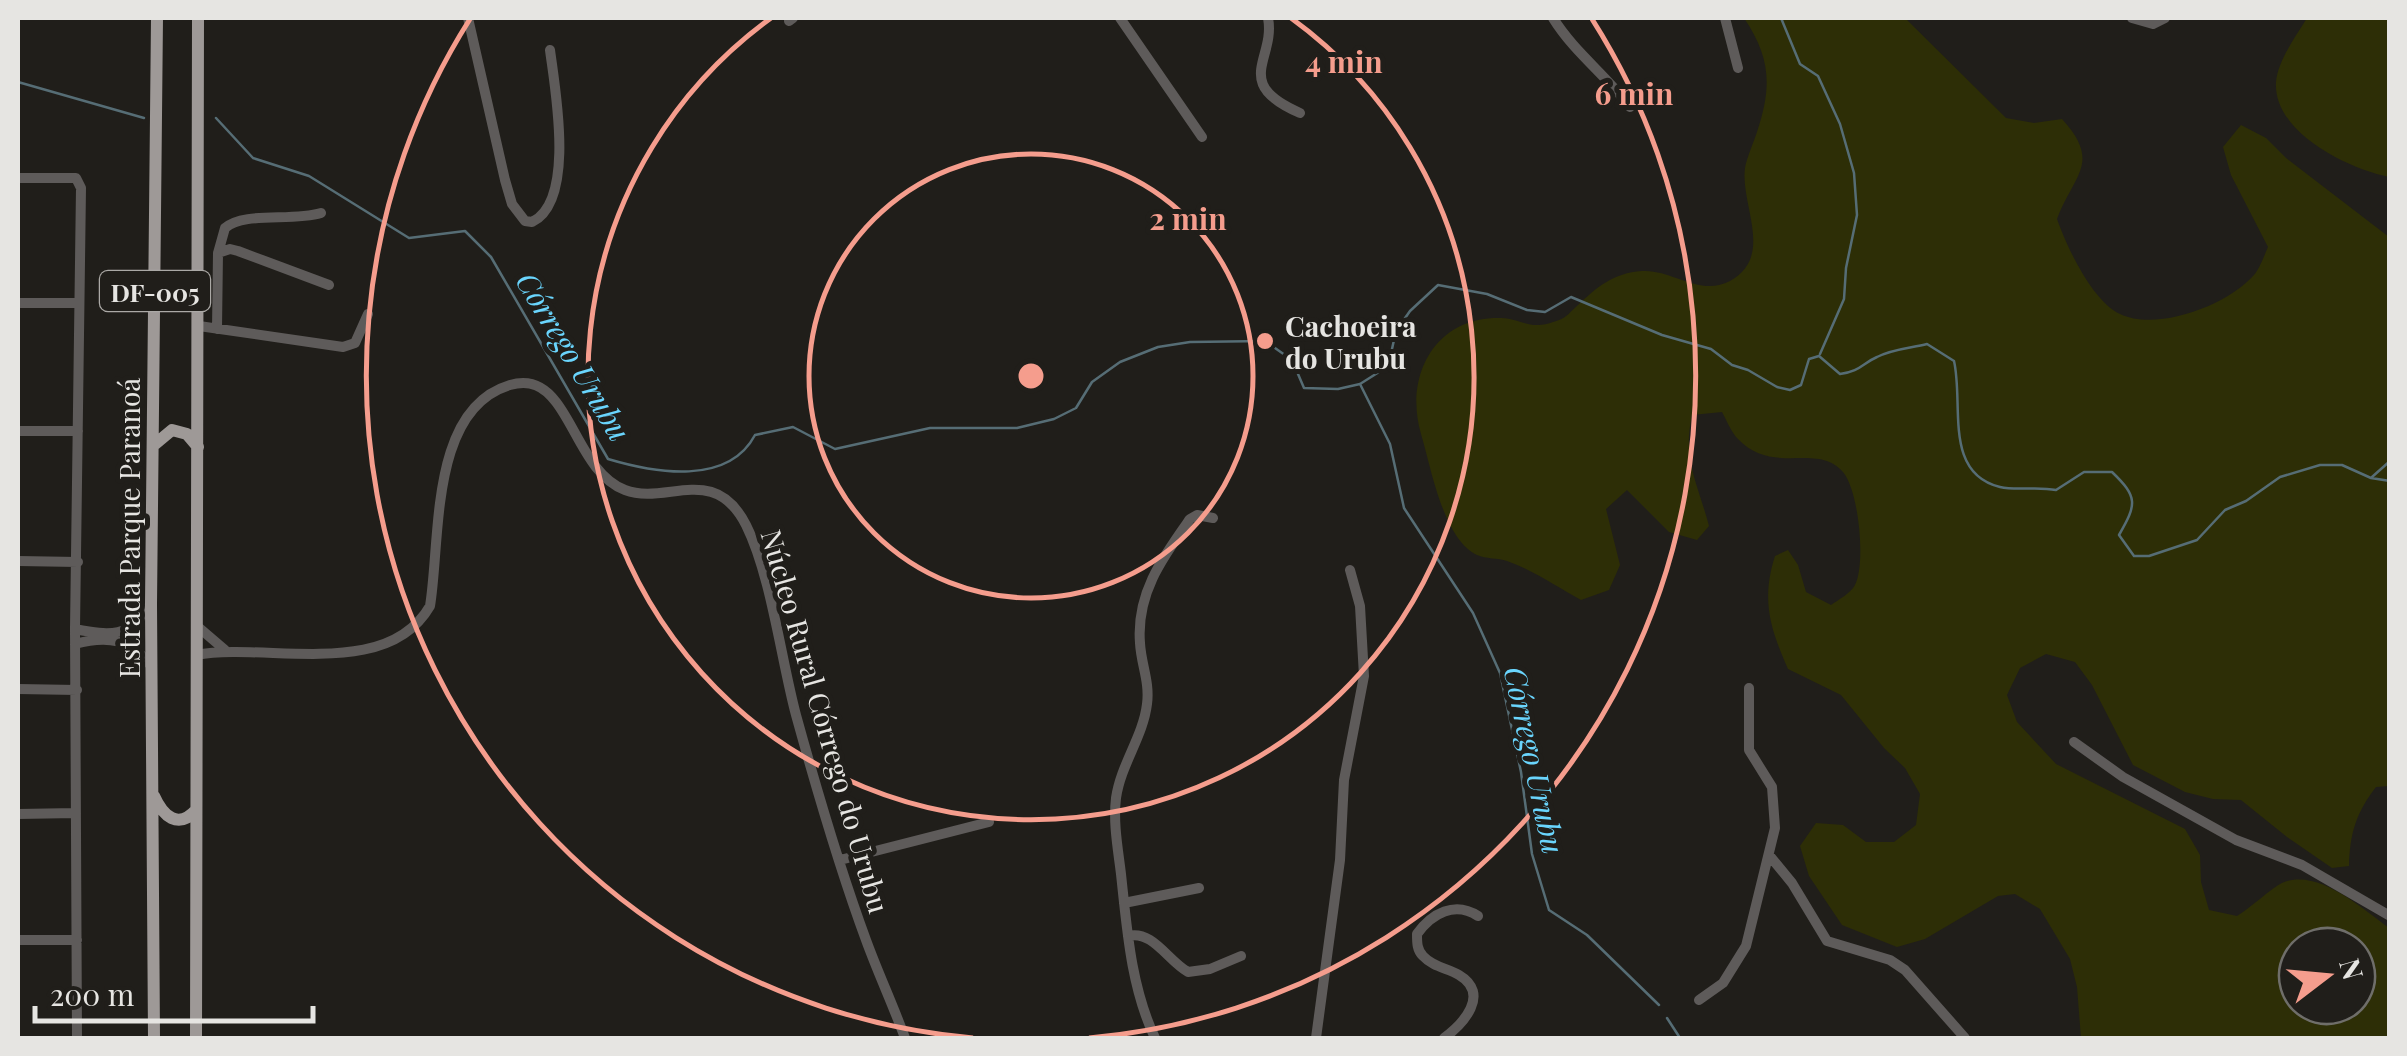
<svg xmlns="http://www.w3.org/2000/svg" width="2407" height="1056" font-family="'Playfair Display',serif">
<rect width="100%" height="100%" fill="#201e1a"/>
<path fill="#2d2e06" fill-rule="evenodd" d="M1744 18H1905L2006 118 2034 123 2062 119C2102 163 2074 174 2057 219 2067 247 2092 301 2120 314 2157 332 2228 305 2254 275 2260 268 2264 256 2268 247L2231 175 2223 147 2241 125 2266 138 2286 158 2389 237V786L2376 787C2356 813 2350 833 2349 866L2332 868 2287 837 2241 800 2213 799 2185 792 2133 765 2092 685 2075 662 2046 654 2020 668 2007 695 2017 722 2056 764 2185 829 2200 855 2201 882 2209 910 2237 916C2249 909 2273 887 2282 883 2317 867 2363 909 2389 928V1038H2081L2077 987 2070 959 2040 909 2015 894 1998 896 1925 939 1897 947 1842 925 1809 876 1800 846 1816 823 1843 825 1866 842H1894L1916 825 1920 794 1905 768 1884 748 1841 695 1788 669C1770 628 1761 600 1775 556L1788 550 1798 565 1806 592 1831 605C1838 600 1851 593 1855 585 1866 564 1859 491 1843 472 1817 442 1773 476 1738 439 1731 432 1727 421 1722 412L1692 415C1682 459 1698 484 1709 526L1697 540 1669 532 1627 490 1606 509 1620 565 1609 590 1581 600C1557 587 1533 570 1507 561 1498 558 1486 559 1477 555 1443 539 1431 467 1421 434 1404 376 1435 316 1501 318 1524 319 1529 332 1559 320 1566 318 1571 311 1577 306 1597 287 1613 273 1642 271 1672 269 1700 297 1730 281 1775 256 1740 205 1745 168 1747 157 1753 144 1757 132 1772 87 1771 58 1744 18ZM2297 946H2357V1006H2297Z
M2307 18H2389V177C2349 169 2273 133 2276 82 2278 60 2296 36 2307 18Z"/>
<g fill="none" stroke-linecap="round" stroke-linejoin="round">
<path stroke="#566d75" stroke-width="2.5" d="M1781 18 1800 64 1818 76 1840 124 1854 173 1857 215 1846 268 1844 299 1820 354
M18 82 144 118
M216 118 253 158 309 176 409 238 465 231 491 257 608 459C655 473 728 486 755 435L793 427 835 449 930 428H1017L1054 419 1076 408 1092 382 1120 362 1158 347 1190 342 1265 341 1292 360 1304 388 1338 389 1360 384 1379 372 1390 358 1396 331 1410 311 1438 285 1487 294 1527 310 1545 312 1571 297 1662 335 1711 349 1732 365 1748 370 1777 387 1790 390 1801 385 1809 359 1819 356 1840 374C1861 371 1861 364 1877 357 1892 349 1911 348 1927 344L1954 361C1964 404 1943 473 2000 487 2017 491 2037 486 2056 490L2084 472H2112C2138 497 2137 504 2119 535L2134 556H2149L2197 540 2225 510 2246 501 2280 477 2320 465H2342L2371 478 2390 481
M1360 384 1390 444 1404 508 1473 613 1500 673 1521 772 1532 854 1549 910 1587 935 1659 1005
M2372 477 2390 461
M1667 1018 1680 1038"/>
<path stroke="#5e5b5a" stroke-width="10" d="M468 18 505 180 512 204 525 221 532 222C576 201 555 89 550 50
M1120 18 1202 137
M1268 18C1276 59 1231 83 1300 113
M1553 18C1574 52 1606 75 1630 107
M1725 18 1738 68
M2132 18 2153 24 2165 18
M789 21 793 18
M18 178H76L81 188 75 629 77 1038
M218 253 225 228C244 211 292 222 321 213
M18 303H79
M199 326 343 347 355 343 368 314
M217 329 218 253 230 249 238 251 329 285
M18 431H78
M18 561 78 562
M197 626 225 650
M75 629C111 636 129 638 150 605
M75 644C108 635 131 639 151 666
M196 655C268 642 387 681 430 606 441 539 429 409 510 385 530 379 544 386 556 402 577 429 590 477 625 490 666 506 714 462 746 525 771 575 781 659 796 715 817 791 839 867 866 940 878 973 893 1005 905 1038
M18 689 77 690
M2074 742 2123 777 2236 840 2302 865 2390 916
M18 814 76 813
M1769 855 1792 883 1827 941 1890 960 1905 970 1965 1038
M840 860 989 822
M1124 903 1199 888
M1128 936C1153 930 1167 960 1188 972L1210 969 1241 956
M18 940H77
M1699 1000 1723 983 1746 946 1775 828 1772 787 1749 750V688
M1155 1038C1131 987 1127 930 1121 874 1118 849 1113 823 1116 798 1121 764 1143 737 1147 704 1150 682 1141 664 1140 643 1136 593 1163 557 1190 519L1197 515 1213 518
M1316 1038 1340 860 1344 780 1364 676 1360 606 1350 570
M1444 1038C1463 1024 1491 994 1459 975 1447 968 1433 967 1423 956 1417 950 1417 943 1417 934 1432 913 1455 901 1478 916"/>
<path stroke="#9e9997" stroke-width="12" d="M154 445 172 430 187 434 198 447
M154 796C163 816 178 830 196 810
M154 1038 151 604 157 18
M196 1038 198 18"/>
</g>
<g fill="none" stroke="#f59d8d" stroke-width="5">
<circle cx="1031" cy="376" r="222"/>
<path d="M1291 18A443 443 0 1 1 771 18"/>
<path d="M973 1038A665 665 0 0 1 470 19M1592 19A665 665 0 0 1 1089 1038"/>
</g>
<circle fill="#f59d8d" stroke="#201e1a" stroke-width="4" cx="1265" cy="341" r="10"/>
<g text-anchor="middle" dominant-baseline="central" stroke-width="10" stroke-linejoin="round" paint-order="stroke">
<rect fill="#201e1a" stroke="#aba9a6" stroke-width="2.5" x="100" y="271" width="110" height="40" rx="8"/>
<g font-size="25" font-weight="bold" fill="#e6e5e2">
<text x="155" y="291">DF-005</text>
</g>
<g font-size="28" font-weight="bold" fill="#e6e5e2" stroke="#201e1a" text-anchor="start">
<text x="1285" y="325">Cachoeira<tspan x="1285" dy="32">do Urubu</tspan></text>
</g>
<g font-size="28" fill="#e6e5e2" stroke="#201e1a">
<text transform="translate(128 528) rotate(-90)">Estrada Parque Paranoá</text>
<text transform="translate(826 721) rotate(74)">Núcleo Rural Córrego do Urubu</text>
</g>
<g font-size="30" font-style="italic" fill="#6ad5fd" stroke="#201e1a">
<text transform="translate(574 356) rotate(59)">Córrego Urubu</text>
<text transform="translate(1535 760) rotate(78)">Córrego Urubu</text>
</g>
</g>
<circle cx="1031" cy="376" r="15" fill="#f59d8d" stroke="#201e1a" stroke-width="5"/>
<g font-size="30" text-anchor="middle" font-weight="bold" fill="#f59d8d" stroke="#201e1a" stroke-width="10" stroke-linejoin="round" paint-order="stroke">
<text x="1344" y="73">4 min</text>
<text x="1634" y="105">6 min</text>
<text x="1188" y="230">2 min</text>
</g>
<rect width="2407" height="1056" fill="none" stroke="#e6e5e2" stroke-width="40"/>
<g transform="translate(2327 976) rotate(74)"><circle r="48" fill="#201e1a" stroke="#6f6e6a" stroke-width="2.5"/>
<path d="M0-8L18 38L0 25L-18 38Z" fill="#f59d8d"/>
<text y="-15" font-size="28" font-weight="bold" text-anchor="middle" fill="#e6e5e2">N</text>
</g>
<path d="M35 1006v15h278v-15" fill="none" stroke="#e6e5e2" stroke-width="5"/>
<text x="50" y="1006" font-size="30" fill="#e6e5e2" stroke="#201e1a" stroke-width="8" paint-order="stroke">200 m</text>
</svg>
